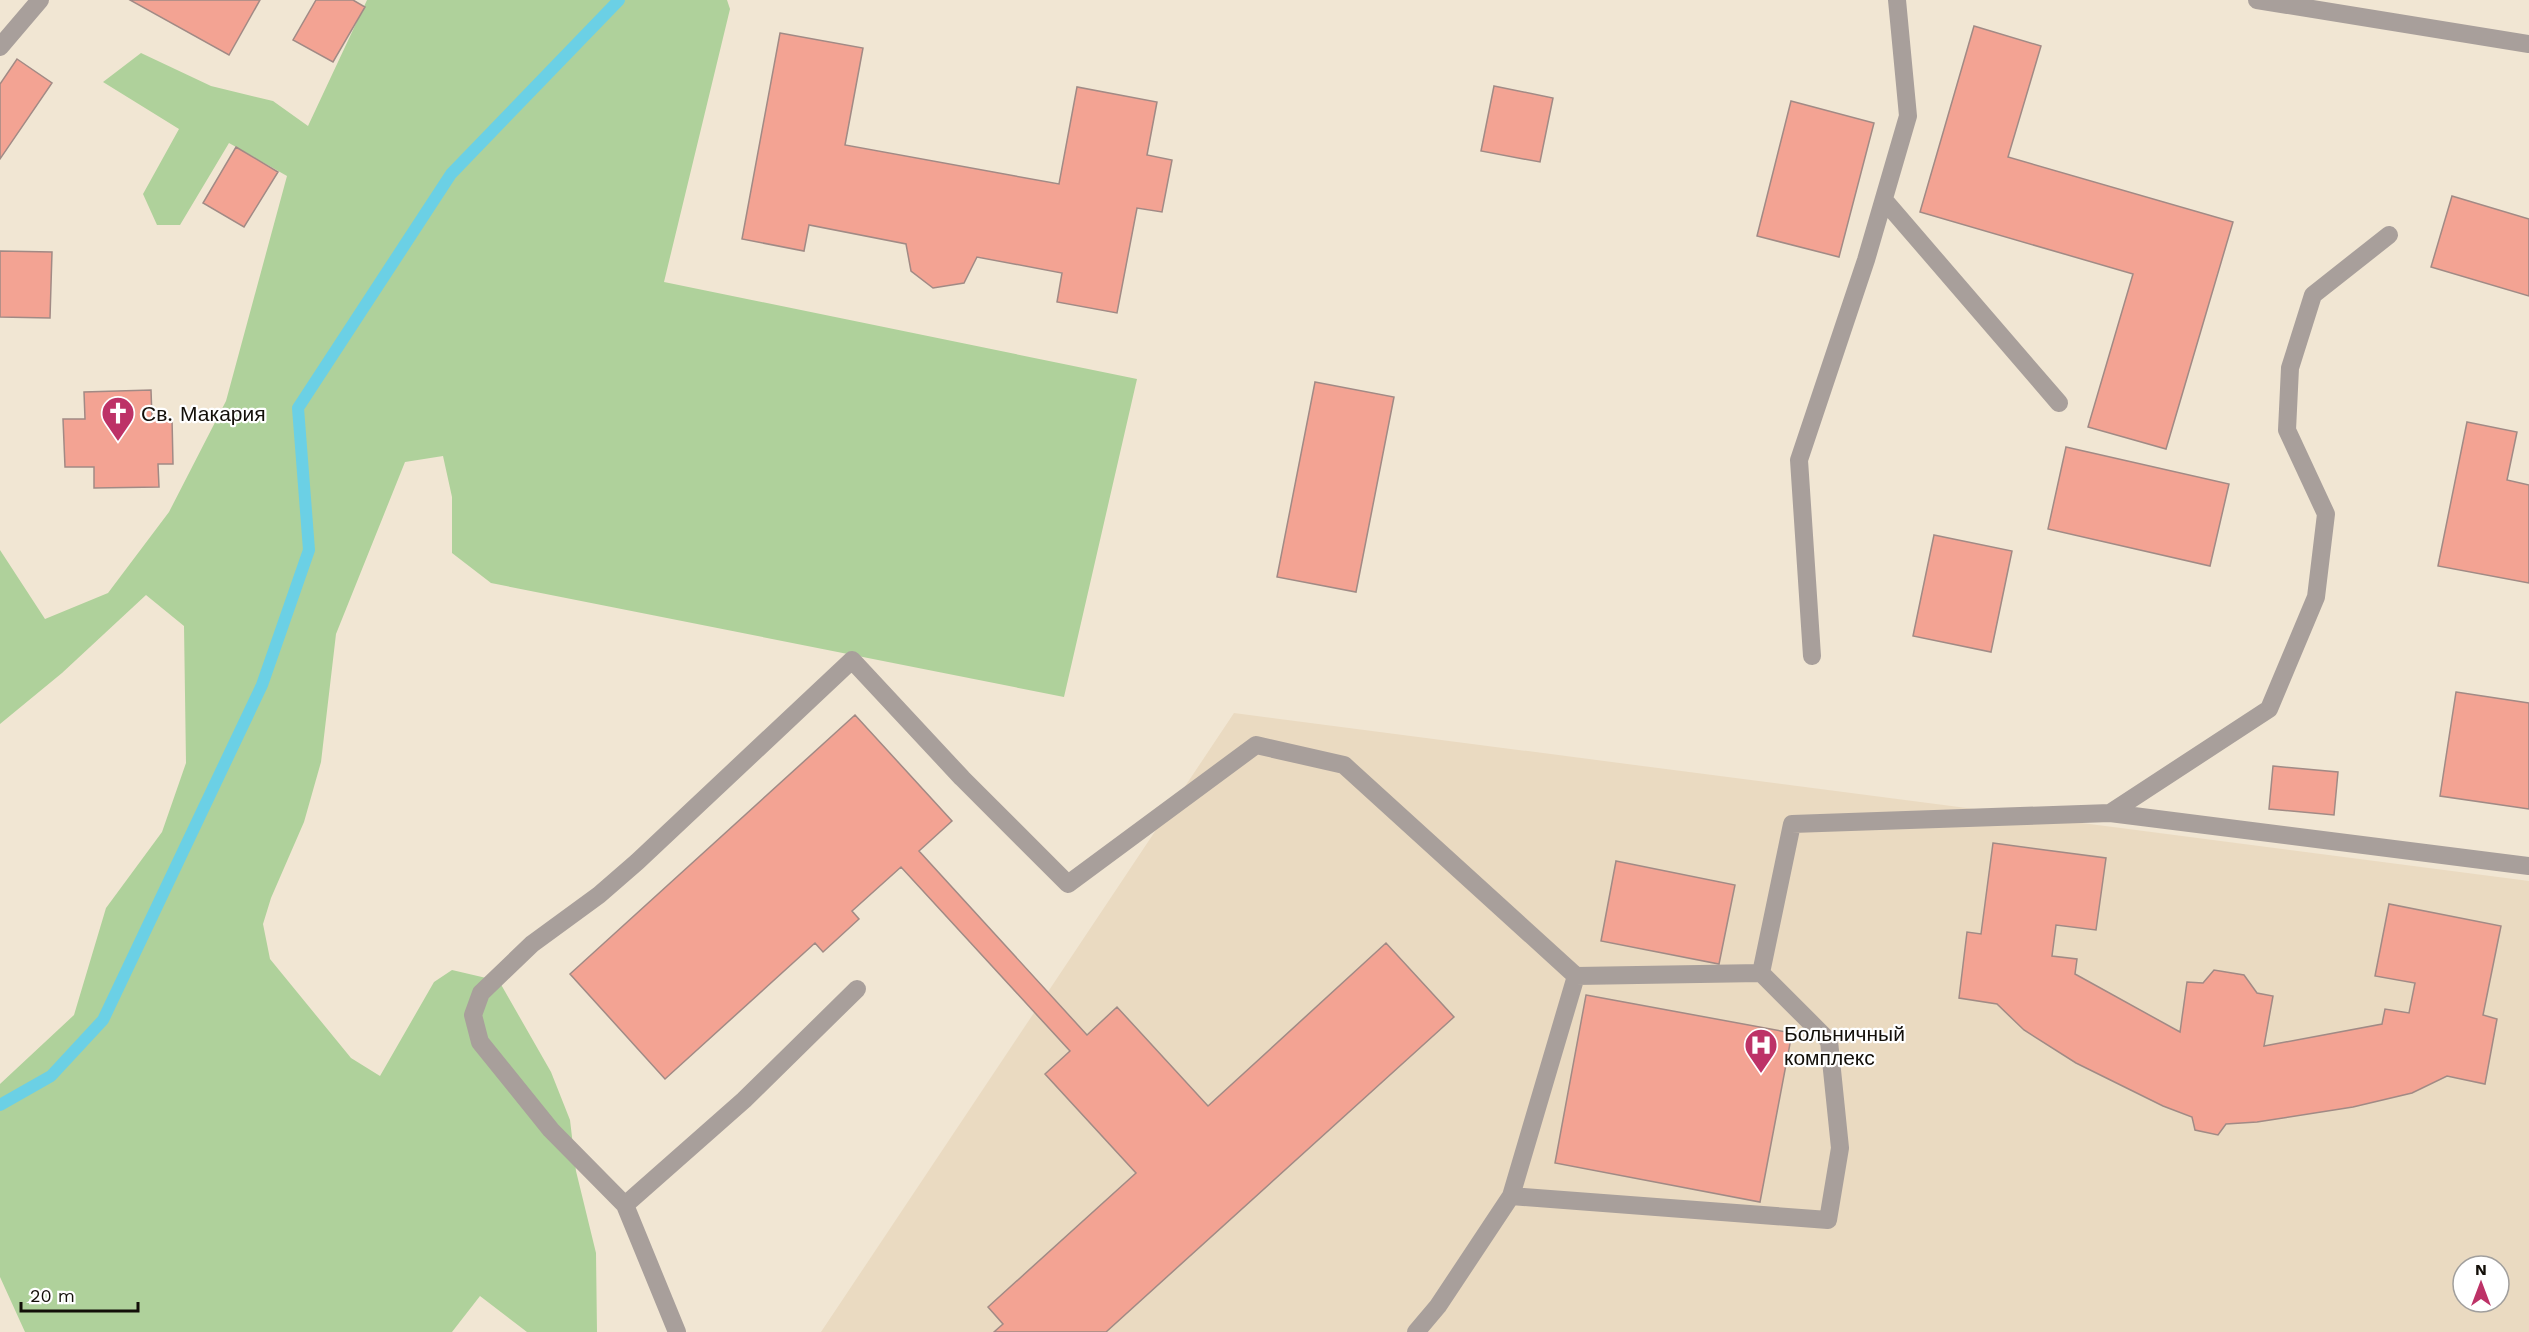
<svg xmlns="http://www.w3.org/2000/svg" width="2529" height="1332" font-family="'Work Sans',sans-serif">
<rect width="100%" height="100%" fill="#f1e6d3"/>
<path fill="#eadac1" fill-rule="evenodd" d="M1234 713 2529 881V1332H821ZM2463 1266H2499V1302H2463Z"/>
<path fill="#afd19b" d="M367 0H727L730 9 664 282 1137 379 1064 697 491 583 452 553V497L443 456 405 462 336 634 321 762 304 822 271 898 263 924 270 959 351 1058 380 1076 434 982 452 970 499 981 551 1072 570 1120 576 1171 596 1253 597 1332H527L480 1296 452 1332H25L0 1277V1084L74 1015 106 908 162 832 186 763 184 626 146 595 62 673 0 724V550L45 619 108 593 169 512 226 401 287 176 229 143 180 225H157L143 194 179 129 103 82 141 53 211 86 273 101 308 126Z"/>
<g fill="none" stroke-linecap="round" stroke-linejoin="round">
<path stroke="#6bd0e5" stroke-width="12" d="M0 1105 51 1076 103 1020 262 685 309 550 298 408 451 174 619 0"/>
</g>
<path fill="#f3a393" stroke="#a18a85" stroke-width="1.5" d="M130 0H260L229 55Z
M316 0H353L365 7 333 62 293 40Z
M1974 26 2041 46 2008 157 2233 222 2166 449 2088 427 2133 274 1920 212Z
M780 33 863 48 845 145 1059 184 1077 87 1157 102 1147 155 1172 160 1162 212 1137 208 1117 313 1057 302 1062 273 977 257 964 283 933 288 911 271 906 244 809 225 804 251 742 239Z
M17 59 52 83 0 159V84Z
M1494 86 1553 98 1540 162 1481 151Z
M1791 101 1874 123 1839 257 1757 236Z
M236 147 278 172 244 227 203 203Z
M2452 196 2529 219V296L2431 267Z
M0 251 52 252 50 318 0 317Z
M1315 382 1394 397 1356 592 1277 577Z
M151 390 152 418H172L173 464H158L159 487 94 488V467H65L63 419H85L84 392Z
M2467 422 2517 432 2507 480 2529 485V583L2438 566Z
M2066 447 2229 484 2210 566 2048 529Z
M1934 535 2012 551 1991 652 1913 636Z
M2456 692 2529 703V809L2440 796Z
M855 715 952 821 919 851 1087 1035 1117 1007 1208 1106 1386 943 1454 1017 1106 1332H994L1003 1324 988 1307 1136 1173 1045 1074 1070 1051 901 867 852 911 859 919 823 952 815 943 665 1079 570 974Z
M2273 766 2338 772 2334 815 2269 809Z
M1993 843 2106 858 2096 930 2056 925 2052 956 2077 959 2075 974 2180 1032 2187 982 2203 983 2214 970 2244 975 2257 993 2273 996 2264 1046 2382 1024 2385 1009 2409 1013 2415 983 2375 976 2389 904 2501 926 2483 1015 2497 1019 2485 1084 2447 1076 2412 1093 2353 1107 2257 1122 2226 1124 2218 1135 2195 1130 2192 1117 2163 1106 2076 1063 2024 1030 1997 1004 1959 998 1967 932 1981 934Z
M1616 861 1735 885 1719 964 1601 941Z
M1586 995 1792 1033 1760 1202 1555 1163Z"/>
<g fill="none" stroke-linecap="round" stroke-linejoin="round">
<path stroke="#a89f9b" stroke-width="18" d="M1884 200 2059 403
M1812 656 1799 460 1866 260 1908 116 1897 0
M2110 813 2269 709 2316 597 2326 514 2287 430 2290 368 2313 295 2389 235
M1761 973 1576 976 1511 1196 1828 1220 1840 1148 1829 1041 1761 973 1792 824 2110 813 2529 866
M625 1205 744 1100 857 989
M677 1332 625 1205 551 1130 480 1042 473 1015 481 993 532 944 599 895 637 862 852 660 962 778 1068 884 1256 745 1344 765 1576 976
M1416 1332 1438 1306 1511 1196"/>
<path stroke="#a89f9b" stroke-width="18" d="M2257 0 2529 44
M0 47 40 0"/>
</g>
<defs>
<symbol id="church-pin" viewBox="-11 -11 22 30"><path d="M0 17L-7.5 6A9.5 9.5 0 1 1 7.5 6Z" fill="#bd3267" stroke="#fff"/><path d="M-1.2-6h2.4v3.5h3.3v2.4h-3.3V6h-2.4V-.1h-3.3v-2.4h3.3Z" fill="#fff"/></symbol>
<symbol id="hospital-pin" viewBox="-11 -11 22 30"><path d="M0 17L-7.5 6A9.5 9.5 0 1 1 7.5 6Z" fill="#bd3267" stroke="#fff"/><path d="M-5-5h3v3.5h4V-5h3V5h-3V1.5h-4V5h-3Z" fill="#fff"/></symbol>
</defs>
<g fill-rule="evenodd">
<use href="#church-pin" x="99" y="394" width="38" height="52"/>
<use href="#hospital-pin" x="1742" y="1026" width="38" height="52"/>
</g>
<g text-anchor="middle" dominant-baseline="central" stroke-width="4.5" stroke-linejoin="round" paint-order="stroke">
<g font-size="21" fill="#130f09" stroke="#fff" text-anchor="start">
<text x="141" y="413">Св. Макария</text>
<text x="1784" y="1033">Больничный<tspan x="1784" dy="24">комплекс</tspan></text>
</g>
</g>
<g transform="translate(2481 1284)"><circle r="28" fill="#ffffff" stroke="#a19f9d" stroke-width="1.5"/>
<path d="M0-4.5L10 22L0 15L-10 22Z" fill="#bd3267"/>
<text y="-9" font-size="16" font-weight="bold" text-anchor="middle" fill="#130f09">N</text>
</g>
<path d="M21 1302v9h117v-9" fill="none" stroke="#130f09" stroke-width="3"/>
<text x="30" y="1302" font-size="18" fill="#130f09" stroke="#ffffff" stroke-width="4.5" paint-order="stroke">20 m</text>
</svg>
